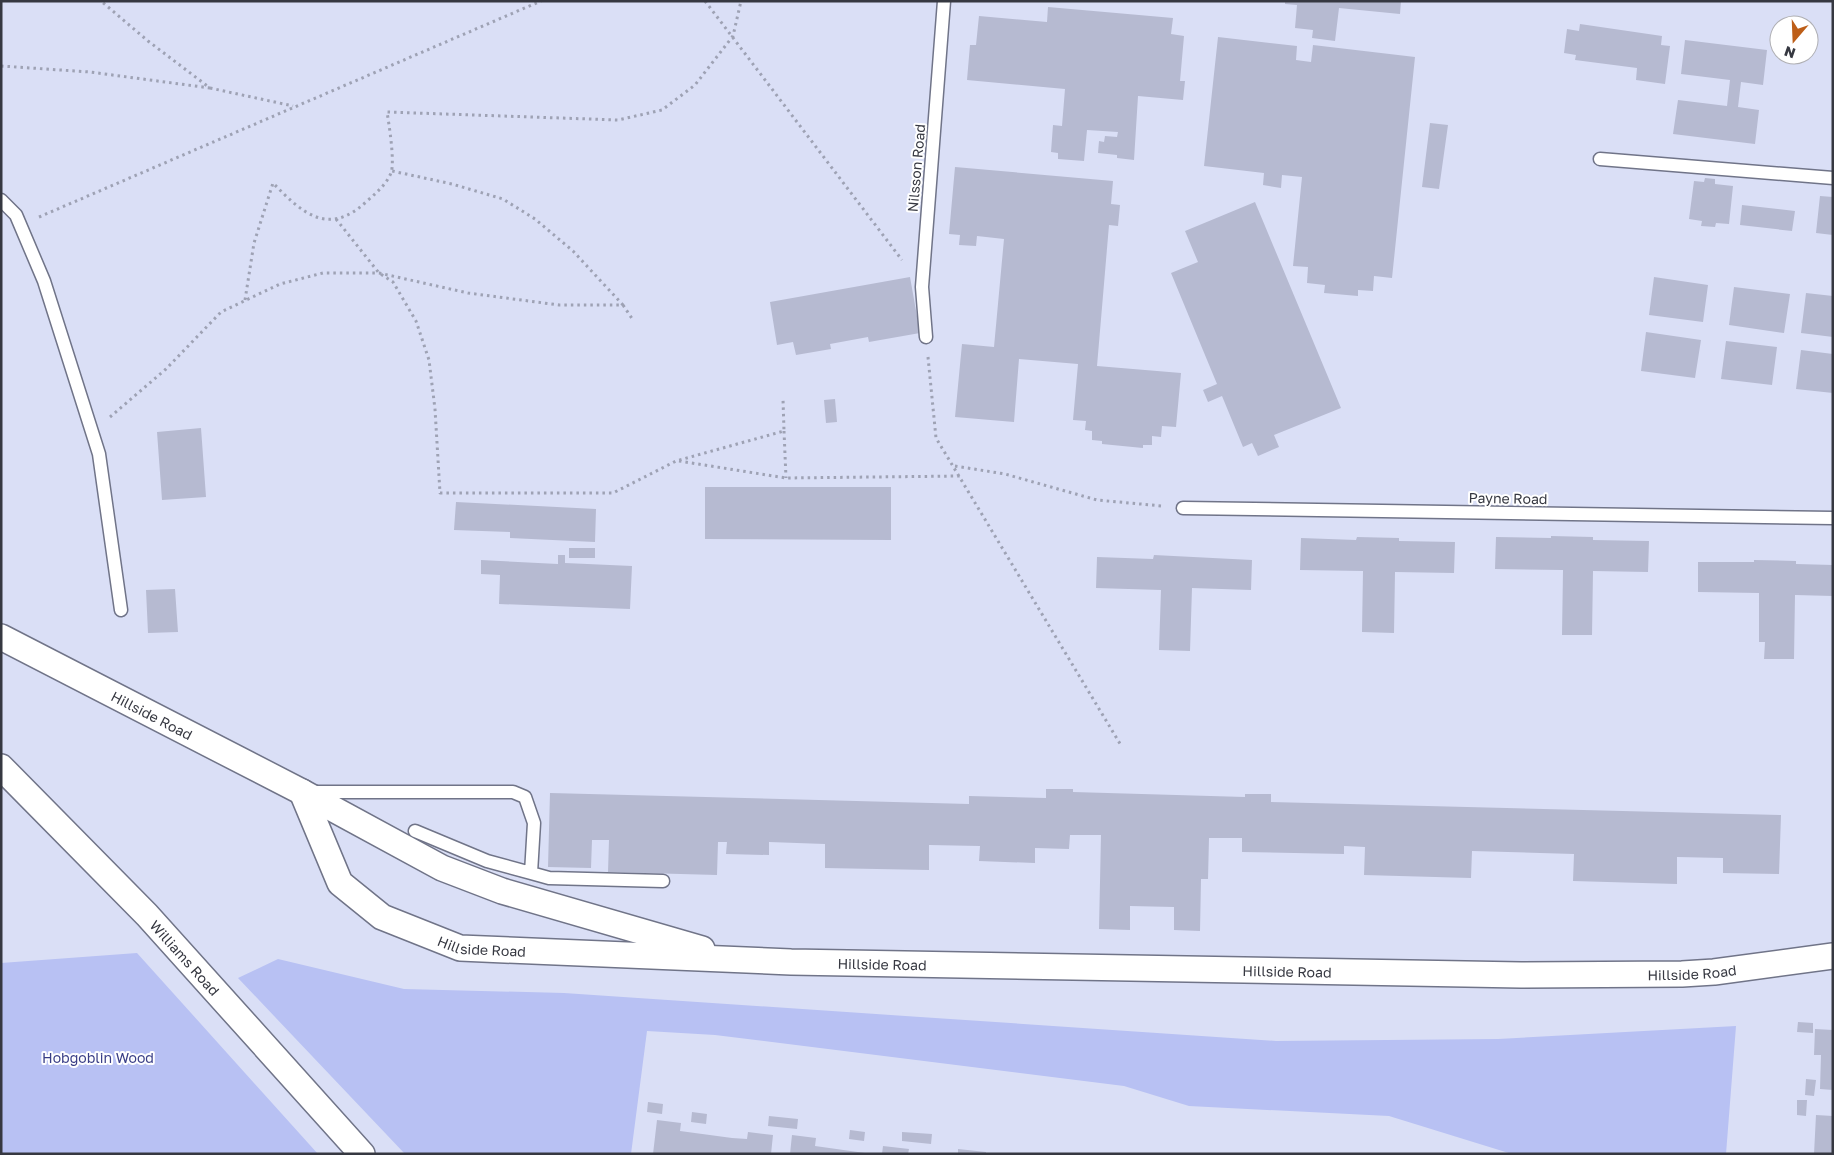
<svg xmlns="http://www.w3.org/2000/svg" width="1834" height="1155" font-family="'Golos Text',sans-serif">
<rect width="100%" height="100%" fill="#dadff6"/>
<path fill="#b8c1f3" d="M137 953 318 1154H1V963Z
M278 959 404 989 564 993 1276 1041 1498 1039 1736 1026 1726 1154H1512L1389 1116 1189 1106 1124 1086 715 1035 647 1031 631 1154H405L238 978Z"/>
<path fill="#b6bad1" d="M1285 1H1401L1400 14 1339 8 1335 41 1312 38 1313 30 1295 28 1297 5 1285 4Z
M1048 7 1173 18 1171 34 1184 36 1180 81H1185L1183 100 1138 96 1134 160 1117 158V155L1098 153 1099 141 1104 142 1105 136 1117 137 1118 132 1087 130 1084 161 1058 159V153L1051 152 1053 125 1062 126 1065 89 967 80 970 45H976L979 16 1047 22Z
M1580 24 1662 36 1661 45 1670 46 1665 84 1636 80 1637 68 1575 60 1576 55 1564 53 1567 29 1579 31Z
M1218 37 1297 46 1296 60 1311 62 1313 45 1415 57 1392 278 1374 276 1373 291 1358 290V296L1324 293 1325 285 1307 283 1308 267 1293 266 1302 177 1282 175 1281 188 1263 185 1264 173 1204 166Z
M1685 40 1767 50 1763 85 1741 82 1738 107 1759 110 1755 144 1673 134 1678 100 1727 106 1730 80 1681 74Z
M1430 123 1448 125 1439 189 1422 187Z
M955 167 1113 181 1111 204 1120 205 1118 226 1109 225 1097 366 1181 373 1176 427 1162 426 1161 437 1152 436V445H1143V448L1102 444V441L1092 440V431L1085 430 1086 421 1073 420 1078 364 1019 359 1014 422 955 417 962 344 994 347 1004 239 977 236 976 246 959 245 960 235 949 234Z
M1705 178 1715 179V184L1733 186 1729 224 1716 223 1715 227 1701 226 1702 221 1689 219 1694 181 1704 182Z
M1820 196 1833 197V235L1816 233Z
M1255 202 1341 408 1274 435 1279 447 1258 456 1252 443 1243 447 1222 396 1208 402 1203 390 1217 384 1171 273 1198 262 1185 231Z
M1742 205 1795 211 1792 231 1740 225Z
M910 277 920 333 869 342 868 337 830 344 831 349 796 355 793 342 777 345 770 302Z
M1654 277 1708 285 1703 322 1649 315Z
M1734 287 1790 294 1784 333 1729 325Z
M1806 293 1833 296V337L1801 333Z
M1646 332 1701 340 1695 378 1641 371Z
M1726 341 1777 347 1772 385 1721 379Z
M1801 350 1833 354V393L1796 389Z
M835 399 837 422 826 423 824 400Z
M201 428 206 497 162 500 157 432Z
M705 487H891V540L705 539Z
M456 502 596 509 595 542 510 538V532L454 530Z
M1551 536 1593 537V540L1649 541 1648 572 1593 571 1592 635H1562L1563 570 1495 569 1496 537 1551 538Z
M1357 537 1399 538V541L1455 542 1454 573 1395 572 1394 633 1362 632 1363 571 1300 570 1301 538 1356 540Z
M569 548H595V558H569Z
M558 555H565V563L632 566 630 609 499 604 500 575 481 574V560L558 564Z
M1154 555 1252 560 1251 590 1192 588 1190 651 1159 650 1161 590 1096 588 1097 557 1153 559Z
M1754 560 1796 561V564L1833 565V596L1795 595 1794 659H1764L1765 642H1759V593L1698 592V562H1754Z
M175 589 178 632 148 633 146 590Z
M1046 789H1073V792L1245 797V794H1271V802L1781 815 1779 874 1723 873V858L1677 857V884L1573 881 1574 854 1472 851 1471 878 1364 875 1365 847 1344 846V854L1242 852V838H1209L1208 879H1201L1200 931 1174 930V907L1130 906V930L1099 929 1101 835H1070L1069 849 1035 848V863L979 861 980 846 929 845V870L825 868V844L769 842V855L726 854 727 842H718L717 875 608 872 609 840H592L591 868 548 867 550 793 969 804V796L1046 798Z
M1798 1022 1813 1023V1033L1797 1032Z
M1815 1029 1833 1030V1090L1820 1089 1821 1055H1814Z
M1806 1079 1816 1080 1814 1096 1805 1095Z
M1797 1100H1807L1806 1116 1797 1115Z
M648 1102 663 1104 662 1114 647 1112Z
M692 1112 707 1114 706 1124 691 1122Z
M1816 1115 1833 1116V1154H1814Z
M769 1116 798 1119 797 1129 768 1126Z
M657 1120 681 1123 680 1131 732 1138 747 1139 748 1132 773 1135 771 1154H653Z
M850 1130 865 1132 864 1141 849 1139Z
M902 1132 932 1134 931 1144 902 1141Z
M792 1135 816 1138 815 1146 872 1154H790Z
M883 1146 909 1149 908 1154H882Z
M958 1149 986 1152V1154H958Z"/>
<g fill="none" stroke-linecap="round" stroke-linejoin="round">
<defs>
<path id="service" d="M1600 159 1833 178
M1 200 16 215 44 281 99 454 121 610
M926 337 922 287 944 1
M1183 508 1833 518
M312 792H513L525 797 534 823 531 873 549 878 663 881
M415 831 487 861 531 873"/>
<g id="minor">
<path id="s1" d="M1 637 302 792 442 868 502 891 702 949"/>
<path id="s2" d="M1 767 147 915 362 1154"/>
<path id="s3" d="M302 792 340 883 382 917 460 948 791 962 1521 975 1682 974 1714 972 1833 956"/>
</g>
</defs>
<use href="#service" stroke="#707488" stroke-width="15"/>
<use href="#minor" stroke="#707488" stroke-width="28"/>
<path stroke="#9ea2b4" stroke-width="3" stroke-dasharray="2.5 4" stroke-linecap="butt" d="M705 1 902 260
M1 66 90 72 210 88 148 41 101 1
M210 88 293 106
M39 217 541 1
M336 219 379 273 393 282 416 321 429 360 435 409 440 493H613L676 461 784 431 783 399
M245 300 254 243 273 183C302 213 328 237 366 202 376 193 386 185 391 173 395 162 389 124 387 112L618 120 662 110 695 85 733 36 741 1
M623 305 633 320
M928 357 936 438 1122 747
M110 417 166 369 221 312 280 284 323 273H379L468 293 559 305H623L573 251 535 219 503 199 452 184 392 171
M784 431 786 478
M679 461 786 478 960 476
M955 466 1005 474 1097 500 1162 506"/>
<use href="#service" stroke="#fff" stroke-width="12"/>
<use href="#minor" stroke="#fff" stroke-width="25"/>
</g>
<g text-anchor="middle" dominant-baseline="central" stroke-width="4" stroke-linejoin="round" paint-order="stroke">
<g font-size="14" fill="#363841" stroke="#fff">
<text transform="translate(916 168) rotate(-85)">Nilsson Road</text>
<text transform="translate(1508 498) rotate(1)">Payne Road</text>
<text stroke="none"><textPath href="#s1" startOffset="170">Hillside Road</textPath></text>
<text stroke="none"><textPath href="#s3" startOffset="258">Hillside Road</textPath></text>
<text stroke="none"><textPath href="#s2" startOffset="265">Williams Road</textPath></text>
<text stroke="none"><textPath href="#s3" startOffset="659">Hillside Road</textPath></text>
<text stroke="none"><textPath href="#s3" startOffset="1064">Hillside Road</textPath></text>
<text stroke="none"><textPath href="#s3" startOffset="1469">Hillside Road</textPath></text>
</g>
<g font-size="14" fill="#383d86" stroke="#fff">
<text x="98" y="1057">Hobgoblin Wood</text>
</g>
</g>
<rect width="1834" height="1155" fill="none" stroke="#363841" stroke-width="5"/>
<g transform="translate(1794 40) rotate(199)"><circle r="24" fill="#ffffff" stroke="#afafb3"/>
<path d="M0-4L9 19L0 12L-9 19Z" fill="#bd5e18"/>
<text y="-8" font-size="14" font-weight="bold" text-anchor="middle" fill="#363841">N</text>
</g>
</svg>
